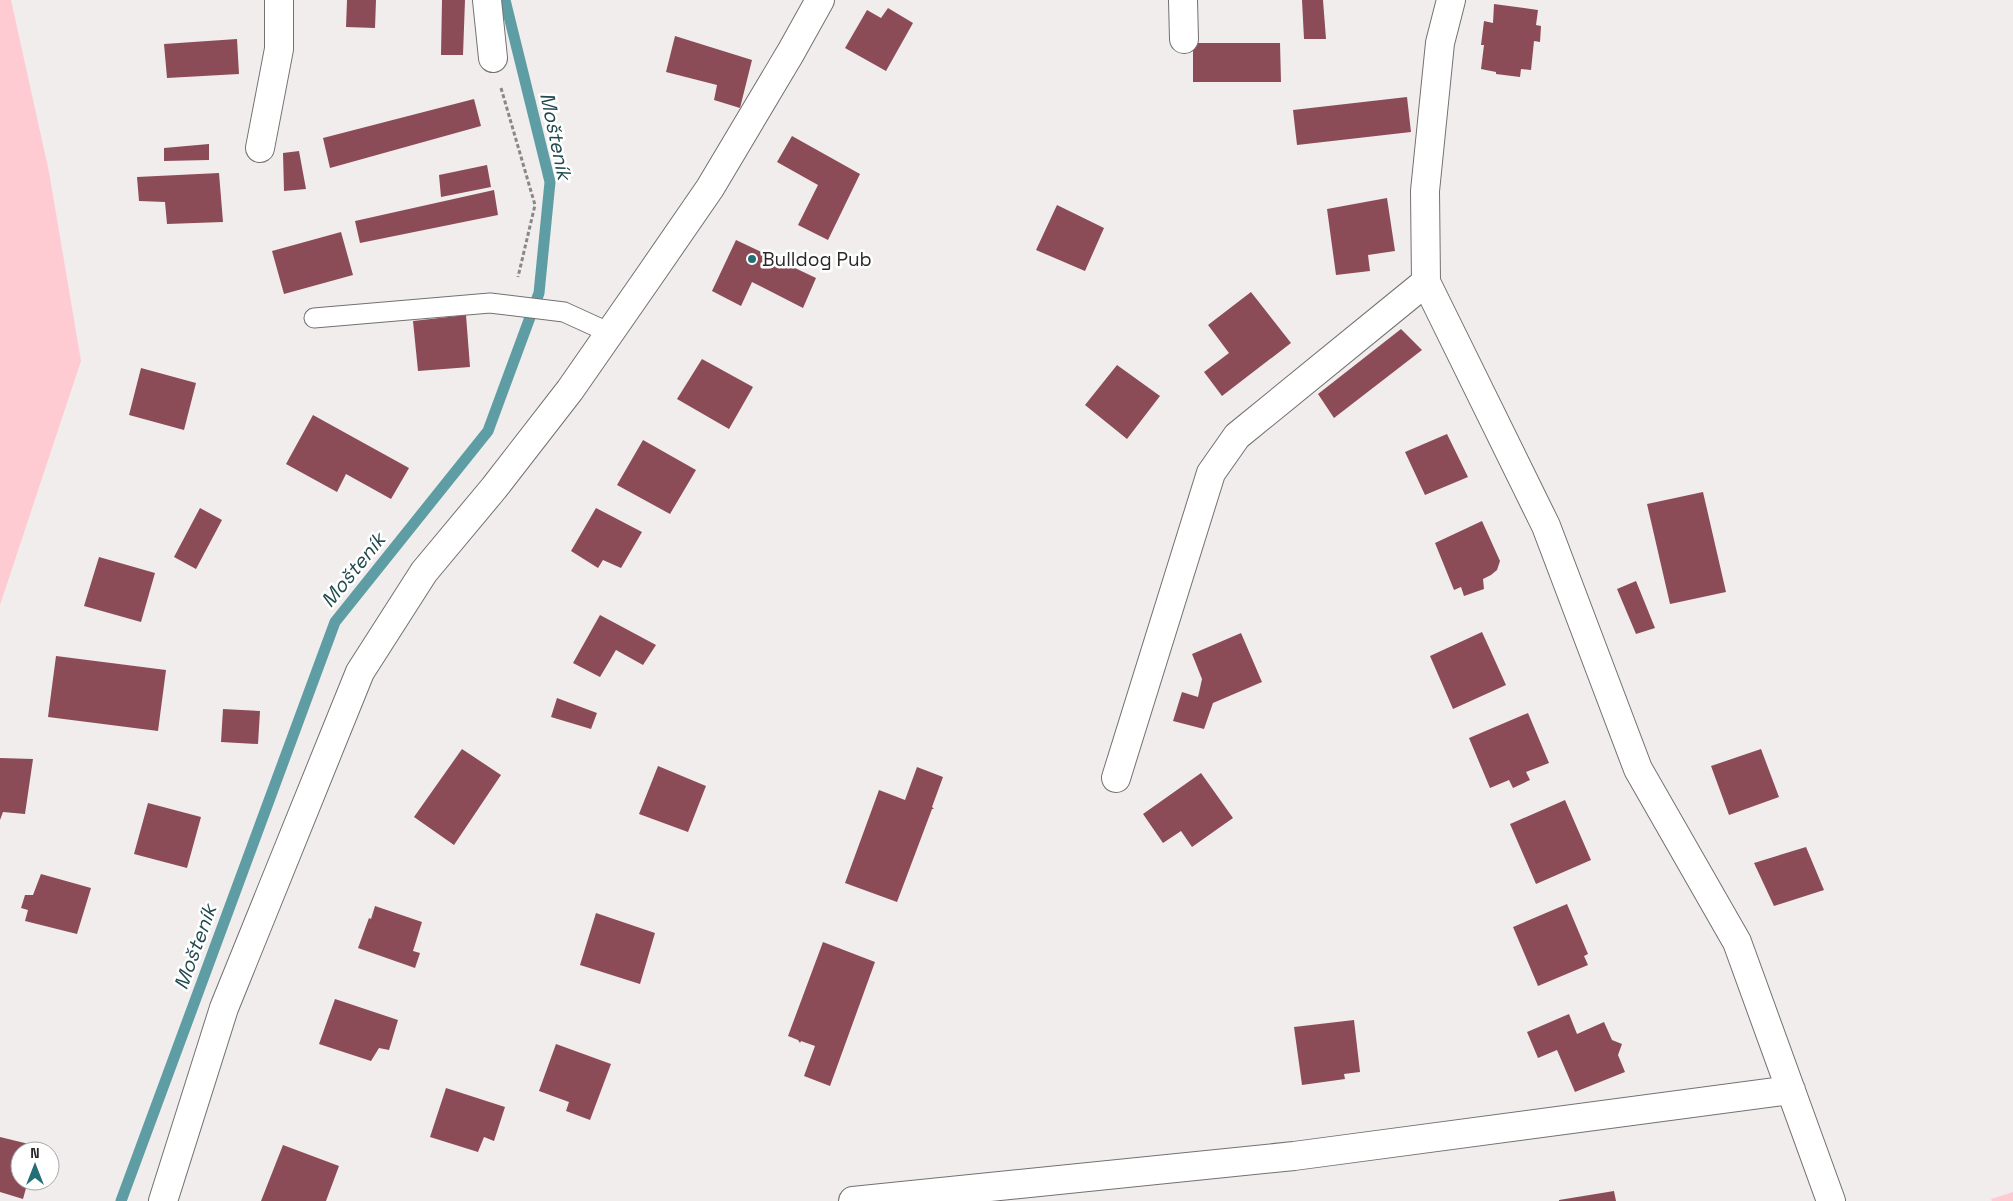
<svg xmlns="http://www.w3.org/2000/svg" width="2013" height="1201" font-family="'Space Grotesk',sans-serif">
<rect width="100%" height="100%" fill="#f1eded"/>
<path fill="#ffcbd2" d="M0 0H11L49 172 81 361 0 605Z
M2013 1192V1201H1992L1991 1199Z"/>
<g fill="none" stroke-linecap="round" stroke-linejoin="round">
<path stroke="#5f9da4" stroke-width="11" d="M121 1201 335 622 488 431 539 293 550 182 505 0"/>
</g>
<path fill="#8c4c57" d="M347 0H376L375 28 346 27Z
M442 0H465L463 55H441Z
M1302 0H1323L1326 39H1304Z
M1494 4 1538 10 1536 25 1541 26 1540 42 1534 41 1531 70 1521 69 1520 77 1496 74V72L1481 69 1484 45H1481L1484 21 1493 23Z
M888 8 913 23 886 71 845 48 867 10 881 18Z
M675 36 752 60 740 108 714 100 717 85 666 72Z
M237 39 239 74 167 78 164 44Z
M1193 43H1280L1281 82H1193Z
M1407 97 1411 132 1297 145 1293 110Z
M474 99 481 126 330 168 323 138Z
M792 136 860 174 828 240 798 225 818 185 777 162Z
M209 144V160L164 161V148Z
M299 151 306 189 284 191 283 153Z
M487 165 491 187 441 197 439 175Z
M219 173 223 222 167 224 165 202 139 201 137 177Z
M494 190 498 215 360 243 355 221Z
M1387 198 1395 251 1368 255 1370 271 1336 275 1327 209Z
M1057 205 1104 228 1085 271 1036 250Z
M341 232 353 275 284 294 272 251Z
M736 240 816 278 803 308 752 282 741 306 712 291Z
M1251 292 1291 343 1222 396 1204 372 1229 353 1208 325Z
M466 315 470 367 418 371 413 321Z
M1401 329 1422 350 1334 418 1318 394Z
M702 359 753 387 729 429 677 399Z
M1117 365 1160 396 1127 439 1085 405Z
M141 368 196 383 184 430 129 415Z
M313 415 409 468 391 499 346 474 337 492 286 464Z
M1447 434 1468 477 1425 495 1405 452Z
M643 440 696 470 670 514 617 485Z
M1703 492 1726 592 1670 604 1647 504Z
M200 508 222 520 196 569 174 557Z
M596 508 642 532 621 568 603 560 598 568 571 551Z
M1482 521 1500 561 1497 570 1491 575 1483 579 1484 589 1464 596 1461 587 1454 590 1435 543Z
M99 557 155 573 141 622 84 606Z
M1636 581 1655 628 1636 634 1617 589Z
M600 615 656 645 643 665 616 650 600 677 573 663Z
M1482 632 1506 685 1453 709 1430 656Z
M1241 633 1262 682 1213 703 1204 729 1173 721 1182 692 1198 697 1202 679 1192 654Z
M56 656 166 670 158 731 48 717Z
M557 698 597 713 591 729 551 717Z
M223 709 260 711 258 744 221 742Z
M1528 713 1549 763 1526 772 1530 780 1513 788 1509 780 1490 788 1469 738Z
M462 749 501 775 454 845 414 817Z
M1761 749 1779 797 1729 815 1711 766Z
M0 758 33 759 25 814 3 812 0 820Z
M658 766 706 786 688 832 639 814Z
M917 767 943 777 932 807 934 809H932L897 902 845 883 879 790 905 800Z
M1201 773 1233 818 1192 847 1181 831 1163 843 1143 814Z
M1565 800 1591 860 1536 884 1510 824Z
M148 803 201 817 187 868 134 854Z
M1806 847 1824 890 1774 906 1754 863Z
M41 874 91 888 77 934 25 921 28 910 21 908 25 895H33Z
M1567 904 1588 954 1584 956 1588 965 1538 986 1513 927Z
M375 906 422 922 413 951 420 953 415 968 358 948 369 918 371 919Z
M596 913 655 933 640 984 580 965Z
M823 942 875 962 830 1086 804 1076 815 1046 801 1041 800 1043 798 1040 788 1036Z
M335 999 398 1020 389 1050 379 1048 371 1061 319 1044Z
M1569 1014 1577 1034 1604 1022 1612 1040 1622 1044 1618 1055 1625 1072 1575 1092 1557 1050 1538 1058 1527 1032Z
M1354 1020 1360 1072 1344 1074 1345 1079 1302 1085 1294 1027Z
M556 1044 611 1064 590 1120 566 1111 569 1102 539 1091Z
M446 1088 505 1107 494 1141 484 1137 478 1152 430 1137Z
M0 1137 37 1146 35 1151H20V1181H28L23 1199 0 1192Z
M283 1145 339 1166 326 1201H261Z
M1614 1191 1616 1201H1559V1200Z"/>
<g fill="none" stroke-linecap="round" stroke-linejoin="round">
<defs>
<path id="lane" d="M314 318 490 303 564 312 610 333"/>
<path id="street" d="M487 0 493 58
M1183 0 1184 39
M1451 0 1440 43 1425 191 1426 282 1546 526 1638 769 1737 942 1831 1201
M260 148 279 49V0
M1116 778 1211 473 1237 436 1426 282
M853 1201 1294 1156 1791 1090"/>
<path id="secondary" d="M163 1201 224 1008 360 672 424 572 494 488 570 390 650 275 710 188 791 52 820 0"/>
</defs>
<use href="#lane" stroke="#747071" stroke-width="21"/>
<use href="#street" stroke="#747071" stroke-width="30"/>
<use href="#secondary" stroke="#747071" stroke-width="30"/>
<path stroke="#8a8788" stroke-width="3" stroke-dasharray="4 2.5" stroke-linecap="butt" d="M501 88 535 205 518 277"/>
<use href="#lane" stroke="#fff" stroke-width="19"/>
<use href="#street" stroke="#fff" stroke-width="28"/>
<use href="#secondary" stroke="#fff" stroke-width="28"/>
</g>
<circle fill="#246f76" stroke="#fff" stroke-width="2" cx="752" cy="259" r="5"/>
<g text-anchor="middle" dominant-baseline="central" stroke-width="5" stroke-linejoin="round" paint-order="stroke">
<g font-size="19" fill="#2a2829" stroke="#fff" text-anchor="start">
<text x="762" y="259">Bulldog Pub</text>
</g>
<g font-size="20" font-style="italic" fill="#204a4e" stroke="#fff">
<text transform="translate(556 136) rotate(78)">Mošteník</text>
<text transform="translate(353 570) rotate(-51)">Mošteník</text>
<text transform="translate(195 947) rotate(-70)">Mošteník</text>
</g>
</g>
<g transform="translate(35 1166)"><circle r="24" fill="#ffffff" stroke="#aaa9a9"/>
<path d="M0-4L9 19L0 12L-9 19Z" fill="#246f76"/>
<text y="-8" font-size="14" font-weight="bold" text-anchor="middle" fill="#2a2829">N</text>
</g>
</svg>
